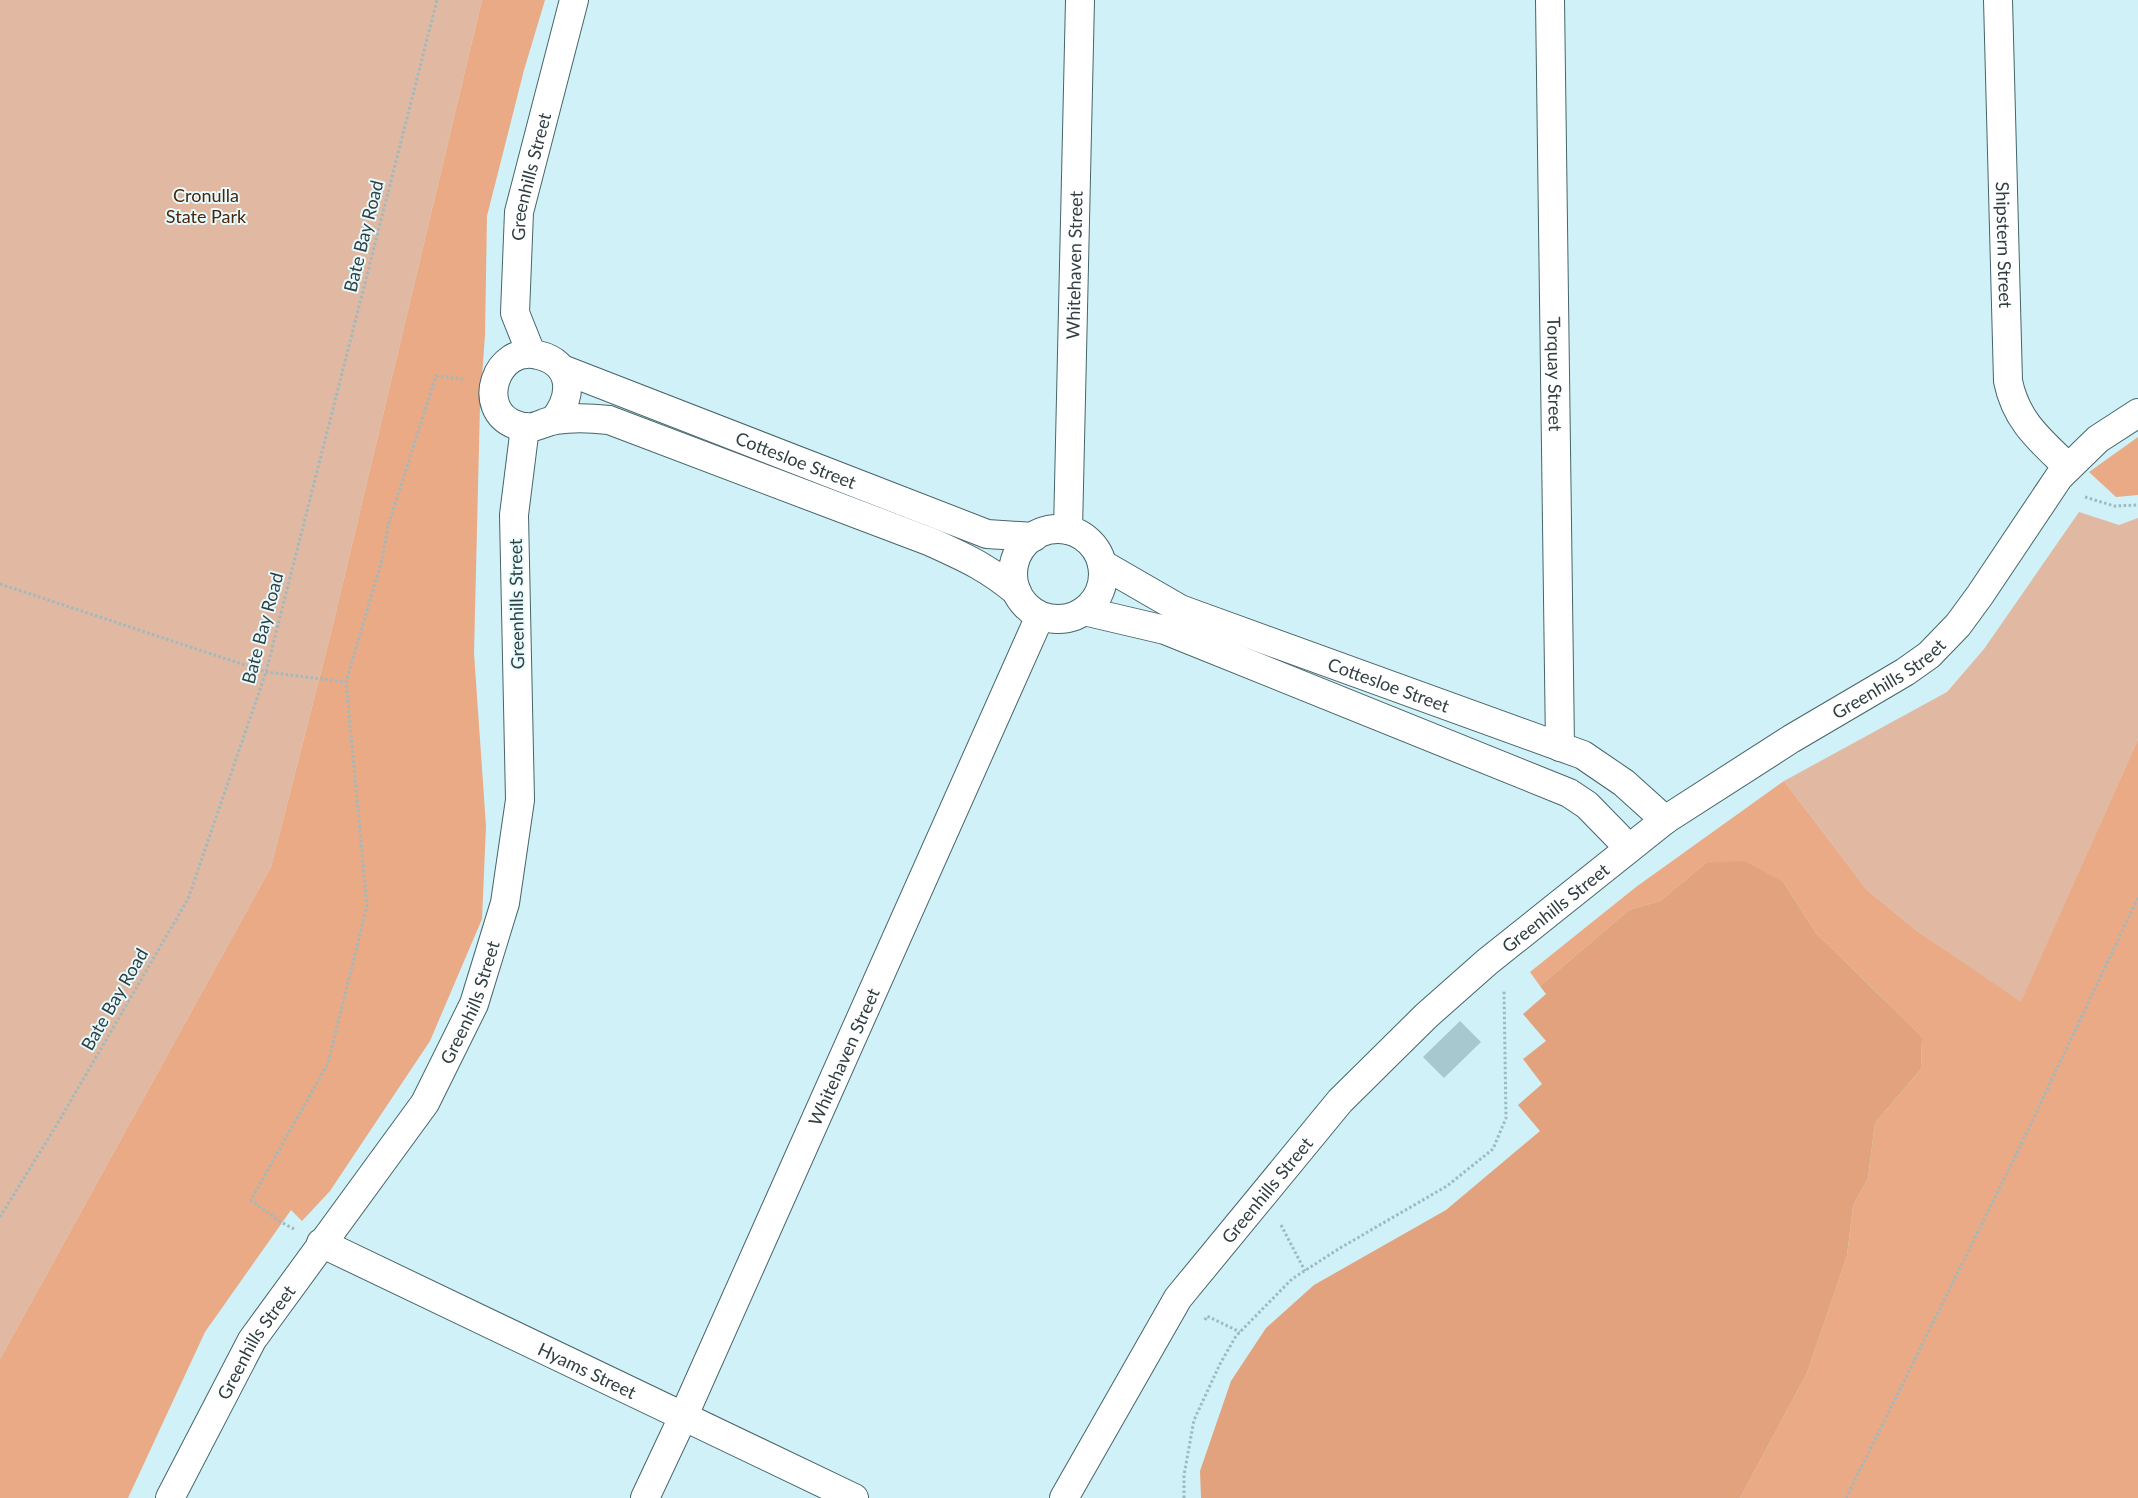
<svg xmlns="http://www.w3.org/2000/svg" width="2138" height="1498" font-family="Lato,sans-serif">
<rect width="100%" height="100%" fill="#cff1f7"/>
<path fill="#e1b9a2" d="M0 0H482L331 633 271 867 0 1359Z
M2079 512 2119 525 2138 518V739L2021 1003 1917 931 1867 890 1784 781 1947 692 1984 649Z"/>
<path fill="#e9aa85" d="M482 0H545L524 70 487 216 485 335 480 405 474 653 486 826 482 919 430 1041 330 1191 302 1221 291 1210 205 1332 128 1498H0V1359L271 867 331 633Z
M2138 437V495L2116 497 2089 472Z
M2138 739V1498H1740L1807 1373 1847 1256 1853 1206 1868 1178 1875 1123 1921 1069 1922 1037 1816 933 1783 882 1706 863 1660 901 1629 910 1540 986 1530 972 1636 887 1784 781 1867 890 1917 931 2021 1002Z"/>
<path fill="#e1a27d" d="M1744 861 1783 882 1816 933 1922 1037 1921 1069 1875 1123 1868 1178 1853 1206 1847 1256 1807 1373 1740 1498H1201L1200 1471 1231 1381 1266 1328 1314 1285 1446 1210 1540 1131 1518 1105 1542 1084 1523 1059 1546 1041 1523 1014 1546 994 1540 986 1629 910 1660 901 1706 863Z"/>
<path fill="#a7c8ce" d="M1460 1021 1481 1042 1444 1078 1423 1057Z"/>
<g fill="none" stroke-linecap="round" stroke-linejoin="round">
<defs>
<g id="street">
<path id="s1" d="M1550 0 1560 747"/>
<path id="s2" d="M1998 0 2008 381C2016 421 2040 440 2068 467"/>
<path id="s3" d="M531 353 515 313 519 212 574 0"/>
<path id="s4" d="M562 369 987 534 1034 537"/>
<path d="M554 420C574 395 573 363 538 355 496 344 474 410 516 425 535 432 540 422 556 420 574 417 591 418 609 420L931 542C966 558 987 567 1017 592"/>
<circle cx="1058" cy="574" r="45"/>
<path id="s5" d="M1068 530 1080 0"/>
<path id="s6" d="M1102 564 1180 609 1583 755 1624 783 1665 820"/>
<path d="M1084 611 1165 630 1569 793 1587 805 1629 848"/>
<path id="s7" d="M321 1243 854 1498"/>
<path id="s8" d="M170 1498 252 1340 425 1103 474 1004 505 903 520 800 514 515 525 427"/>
<path id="s9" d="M645 1498 684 1415 1040 616"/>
<path id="s10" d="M1064 1498 1178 1298 1340 1101 1426 1016 1487 962 1665 820 1791 739 1905 672 1929 655 1958 625 1980 595 2059 477 2098 439 2138 413"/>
</g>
</defs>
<use href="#street" stroke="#47656a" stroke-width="30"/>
<path stroke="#9ebabf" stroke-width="3" stroke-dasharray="2.5 2.5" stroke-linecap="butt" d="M2085 497 2114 506 2138 505
M0 584 266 672 346 682
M0 1217 56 1126 188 899 266 672 437 0
M1281 1225 1305 1271
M294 1229 279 1221 251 1200 328 1063 367 906 346 682 382 560 388 526 436 376 463 379
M1205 1320 1207 1316 1240 1332
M1184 1498V1475L1194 1420 1220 1364 1236 1336 1292 1279 1340 1248 1447 1186 1493 1149 1506 1118 1504 990
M1846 1498 2015 1157 2138 898"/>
<use href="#street" stroke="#fff" stroke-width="28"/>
</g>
<g text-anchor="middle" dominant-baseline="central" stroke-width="4" stroke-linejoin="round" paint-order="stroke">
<g font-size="18" fill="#313f41" stroke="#e7fbff">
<text stroke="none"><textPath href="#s3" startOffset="181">Greenhills Street</textPath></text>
<text transform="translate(363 236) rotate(-76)">Bate Bay Road</text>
<text stroke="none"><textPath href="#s2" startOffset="245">Shipstern Street</textPath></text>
<text stroke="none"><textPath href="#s5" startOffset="265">Whitehaven Street</textPath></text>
<text stroke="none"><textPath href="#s1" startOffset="374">Torquay Street</textPath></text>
<text stroke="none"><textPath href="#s4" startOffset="251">Cottesloe Street</textPath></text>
<text transform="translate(516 604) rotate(-91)">Greenhills Street</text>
<text transform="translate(262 628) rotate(-75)">Bate Bay Road</text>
<text stroke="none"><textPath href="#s10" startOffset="1180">Greenhills Street</textPath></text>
<text stroke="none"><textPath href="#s6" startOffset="312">Cottesloe Street</textPath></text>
<text stroke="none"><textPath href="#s10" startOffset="775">Greenhills Street</textPath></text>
<text transform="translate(114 999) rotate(-60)">Bate Bay Road</text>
<text stroke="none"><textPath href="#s8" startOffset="582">Greenhills Street</textPath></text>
<text stroke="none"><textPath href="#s9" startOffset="484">Whitehaven Street</textPath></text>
<text stroke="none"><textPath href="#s10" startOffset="370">Greenhills Street</textPath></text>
<text stroke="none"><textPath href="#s8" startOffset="178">Greenhills Street</textPath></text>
<text stroke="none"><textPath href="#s7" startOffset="295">Hyams Street</textPath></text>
</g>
<g font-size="18" fill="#4c2407" stroke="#e7fbff">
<text x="206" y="195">Cronulla<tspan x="206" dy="21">State Park</tspan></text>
</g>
</g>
</svg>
